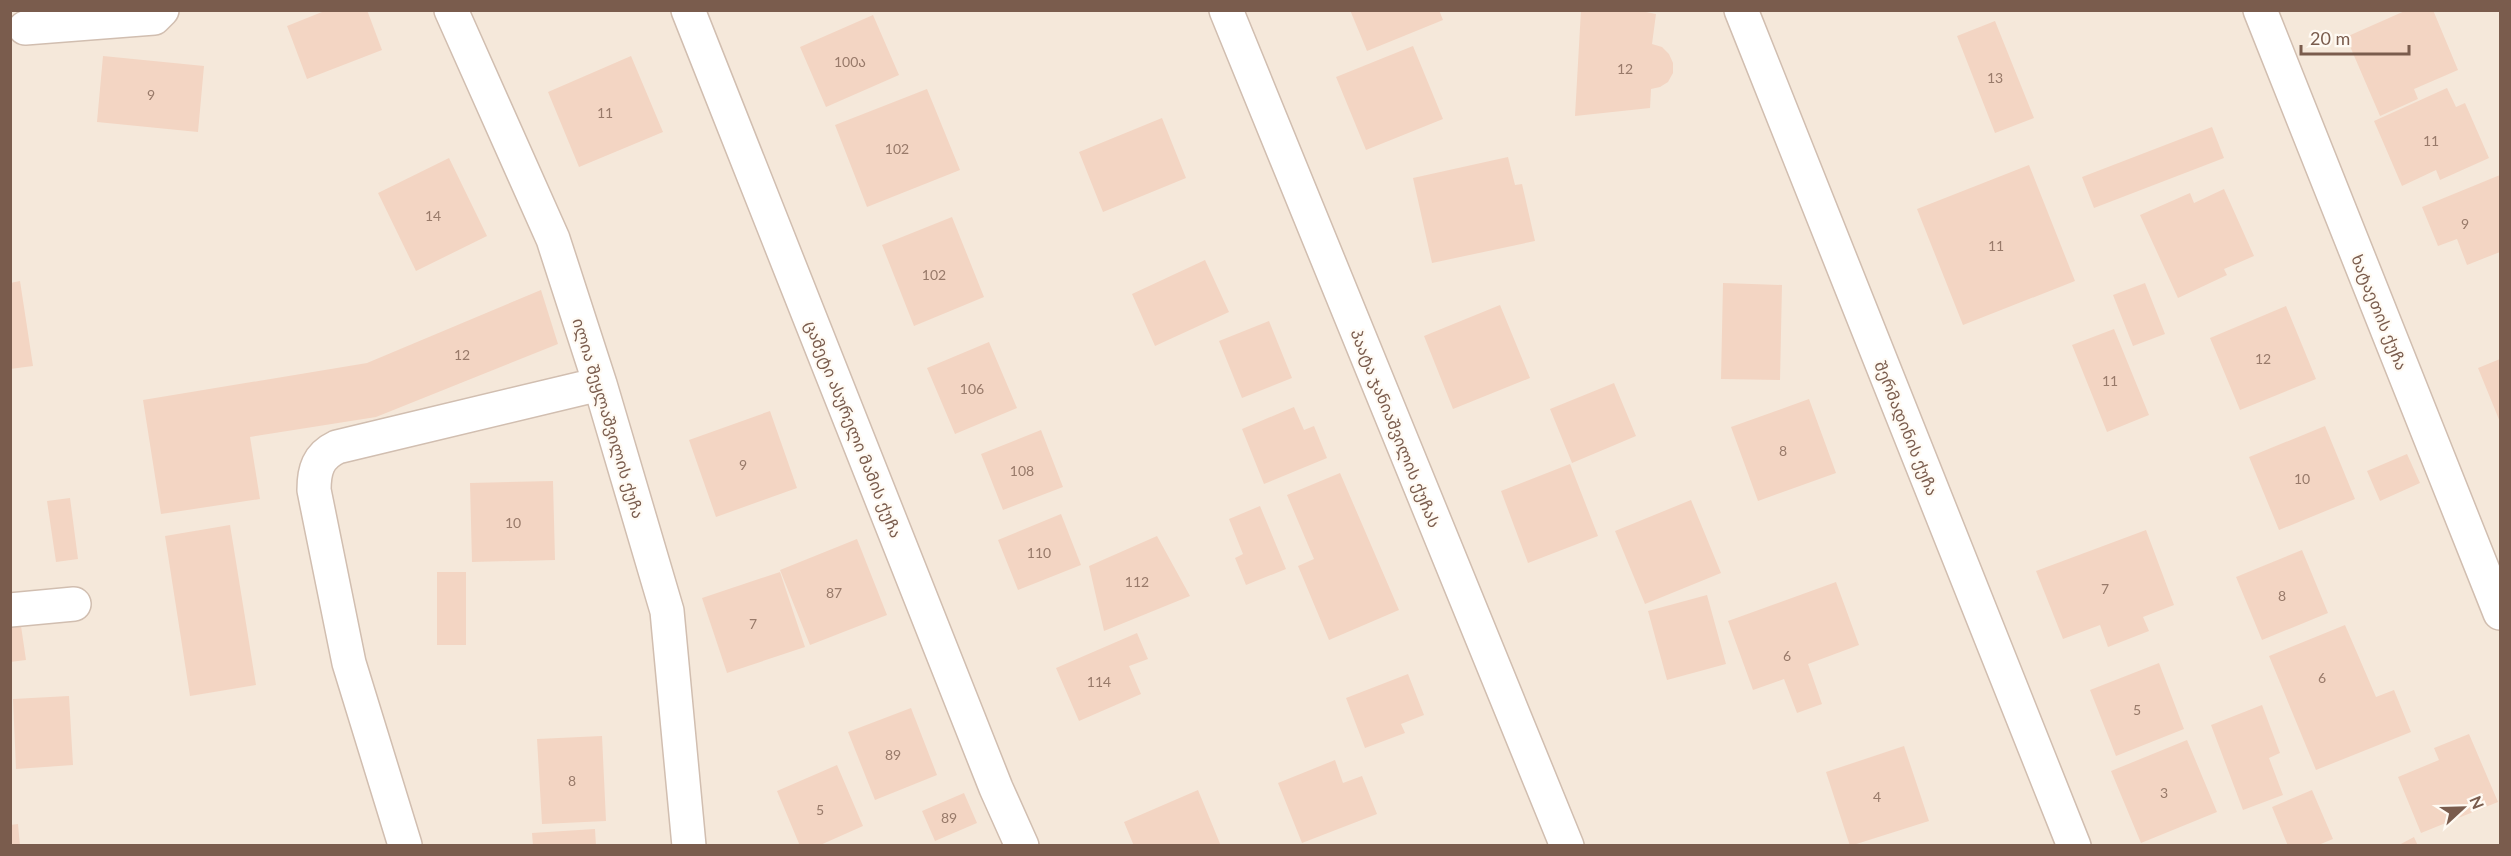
<svg xmlns="http://www.w3.org/2000/svg" width="2511" height="856" font-family="Lato,'Noto Sans Georgian',sans-serif">
<rect width="100%" height="100%" fill="#fdf6ec"/>
<path fill="#f5e8da" d="M11 11H2500V845H11Z"/>
<path fill="#f3d5c3" d="M327 10H367L382 50 307 79 287 26Z
M1350 10H1439L1443 20 1367 51Z
M1581 10H1636L1656 14 1652 44 1662 47 1669 54 1673 63V73L1668 82 1660 87 1651 89 1650 108 1575 116Z
M2407 10H2433L2458 70 2414 89 2418 99 2380 116 2346 37Z
M873 15 899 75 826 107 800 47Z
M1995 21 2034 118 1995 133 1957 36Z
M1413 46 1443 119 1366 150 1336 77Z
M103 56 204 66 198 132 97 122Z
M631 56 663 132 579 167 548 92Z
M2447 88 2456 107 2465 103 2489 158 2440 180 2436 170 2402 186 2374 121Z
M927 89 960 170 867 207 835 125Z
M1162 118 1186 178 1103 212 1079 152Z
M2212 127 2224 158 2094 208 2082 177Z
M1508 157 1515 185 1522 184 1535 241 1432 263 1413 178Z
M449 158 487 236 416 271 378 193Z
M2029 165 2075 281 1963 325 1917 209Z
M2500 175V252L2467 265 2457 239 2438 246 2422 207Z
M2224 189 2254 256 2224 269 2227 275 2178 298 2140 215 2190 193 2194 203Z
M952 217 984 297 914 326 882 245Z
M1205 260 1229 312 1155 346 1132 294Z
M20 281 33 366 10 369V283Z
M1723 283 1782 285 1780 380 1721 379Z
M2145 283 2165 334 2133 346 2113 295Z
M541 290 558 344 376 417 250 437 260 499 161 514 143 400 367 363Z
M1500 305 1530 378 1453 409 1424 336Z
M2286 306 2316 379 2240 410 2210 338Z
M1269 321 1292 378 1242 398 1219 341Z
M2114 329 2149 415 2107 432 2072 345Z
M989 342 1017 408 955 434 927 368Z
M2500 359V422L2478 368Z
M1614 383 1636 436 1572 463 1550 409Z
M1809 399 1836 473 1758 501 1731 427Z
M1294 407 1304 430 1314 426 1327 458 1264 484 1242 429Z
M770 411 797 488 716 517 689 440Z
M2325 426 2355 499 2279 530 2249 457Z
M1041 430 1063 487 1003 510 981 454Z
M2407 454 2420 483 2380 501 2367 471Z
M1570 464 1598 536 1528 563 1501 491Z
M1340 473 1399 610 1329 640 1298 566 1314 559 1287 495Z
M553 481 555 560 472 562 470 483Z
M70 498 78 559 56 562 47 501Z
M1691 500 1721 573 1645 604 1615 531Z
M1260 506 1286 569 1246 585 1235 558 1243 554 1229 519Z
M1061 514 1081 565 1018 590 998 540Z
M230 525 256 685 190 696 165 536Z
M2146 530 2174 605 2143 617 2149 631 2108 647 2100 625 2063 639 2036 571Z
M1157 536 1190 596 1104 631 1089 566Z
M857 539 887 615 810 645 780 570Z
M2302 550 2328 613 2262 640 2236 577Z
M437 572H466V645H437Z
M780 572 805 647 727 673 702 598Z
M1836 582 1859 645 1808 664 1822 704 1797 713 1784 679 1753 690 1728 621Z
M1707 595 1726 664 1667 680 1648 611Z
M2345 625 2376 697 2394 690 2411 732 2316 770 2269 656Z
M21 626 26 660 10 662V628Z
M1137 633 1148 659 1129 666 1141 694 1079 721 1056 668Z
M2159 663 2184 729 2116 756 2090 690Z
M1408 674 1424 715 1401 724 1405 733 1365 748 1346 698Z
M69 696 73 765 16 769 13 699Z
M2262 705 2280 753 2269 758 2283 795 2243 810 2211 725Z
M911 708 937 775 875 800 848 732Z
M2469 734 2498 802 2421 833 2398 777 2439 760 2434 748Z
M602 736 606 821 542 824 537 739Z
M2187 740 2217 812 2141 843 2111 771Z
M1904 746 1929 821 1850 846 1826 772Z
M1335 760 1343 783 1362 776 1377 814 1302 843 1278 783Z
M837 765 863 826 818 846H800L777 791Z
M1198 790 1221 846H1134L1124 822Z
M2312 790 2333 839 2316 846H2288L2272 807Z
M964 793 977 823 935 841 922 811Z
M18 824 20 846H10V825Z
M595 829 596 846H533L532 833Z
M2414 837 2418 846H2397Z"/>
<g fill="none" stroke-linecap="round" stroke-linejoin="round">
<defs>
<path id="minor" d="M451 10 553 239 600 384 667 611 689 846
M688 10 996 788 1022 846
M1226 10 1567 846
M1741 10 2074 846
M2260 10 2500 613
M25 28 154 18 162 10
M10 610 74 604
M405 845 349 663 314 490C314 470 318 456 337 447L600 384"/>
</defs>
<use href="#minor" stroke="#d1beb0" stroke-width="36"/>
<use href="#minor" stroke="#fff" stroke-width="33"/>
</g>
<g text-anchor="middle" dominant-baseline="central" stroke-width="4.5" stroke-linejoin="round" paint-order="stroke">
<g font-size="14" fill="#987a6a">
<text x="850" y="61">100ა</text>
<text x="1625" y="68">12</text>
<text x="1995" y="77">13</text>
<text x="151" y="94">9</text>
<text x="605" y="112">11</text>
<text x="2431" y="140">11</text>
<text x="897" y="148">102</text>
<text x="433" y="215">14</text>
<text x="2465" y="223">9</text>
<text x="1996" y="245">11</text>
<text x="934" y="274">102</text>
<text x="462" y="354">12</text>
<text x="2263" y="358">12</text>
<text x="2110" y="380">11</text>
<text x="972" y="388">106</text>
<text x="1783" y="450">8</text>
<text x="743" y="464">9</text>
<text x="1022" y="470">108</text>
<text x="2302" y="478">10</text>
<text x="513" y="522">10</text>
<text x="1039" y="552">110</text>
<text x="1137" y="581">112</text>
<text x="2105" y="588">7</text>
<text x="834" y="592">87</text>
<text x="2282" y="595">8</text>
<text x="753" y="623">7</text>
<text x="1787" y="655">6</text>
<text x="2322" y="677">6</text>
<text x="1099" y="681">114</text>
<text x="2137" y="709">5</text>
<text x="893" y="754">89</text>
<text x="572" y="780">8</text>
<text x="2164" y="792">3</text>
<text x="1877" y="796">4</text>
<text x="820" y="809">5</text>
<text x="949" y="817">89</text>
</g>
<g font-size="16" fill="#7a5c4d" stroke="#fffaf3">
<text transform="translate(2380 312) rotate(68)">ხატაეთის ქუჩა</text>
<text transform="translate(609 418) rotate(73)">ილია შეყლაშვილის ქუჩა</text>
<text transform="translate(1396 428) rotate(68)">პაატა ჯანიაშვილის ქუჩას</text>
<text transform="translate(1907 428) rotate(68)">შერმადინის ქუჩა</text>
<text transform="translate(854 429) rotate(68)">ცამეტი ასურელი მამის ქუჩა</text>
</g>
</g>
<rect width="2511" height="856" fill="none" stroke="#7a5c4d" stroke-width="24"/>
<g transform="translate(2463 808) rotate(68)" stroke="#fffaf3" stroke-width="4.5" paint-order="stroke">
<path d="M0-4.5L10 22L0 15L-10 22Z" fill="#7a5c4d"/>
<text y="-9" font-size="16" font-weight="bold" text-anchor="middle" fill="#7a5c4d">N</text>
</g>
<path d="M2301 45v9h108v-9" fill="none" stroke="#7a5c4d" stroke-width="3"/>
<text x="2310" y="45" font-size="18" fill="#7a5c4d" stroke="#fffaf3" stroke-width="4.5" paint-order="stroke">20 m</text>
</svg>
